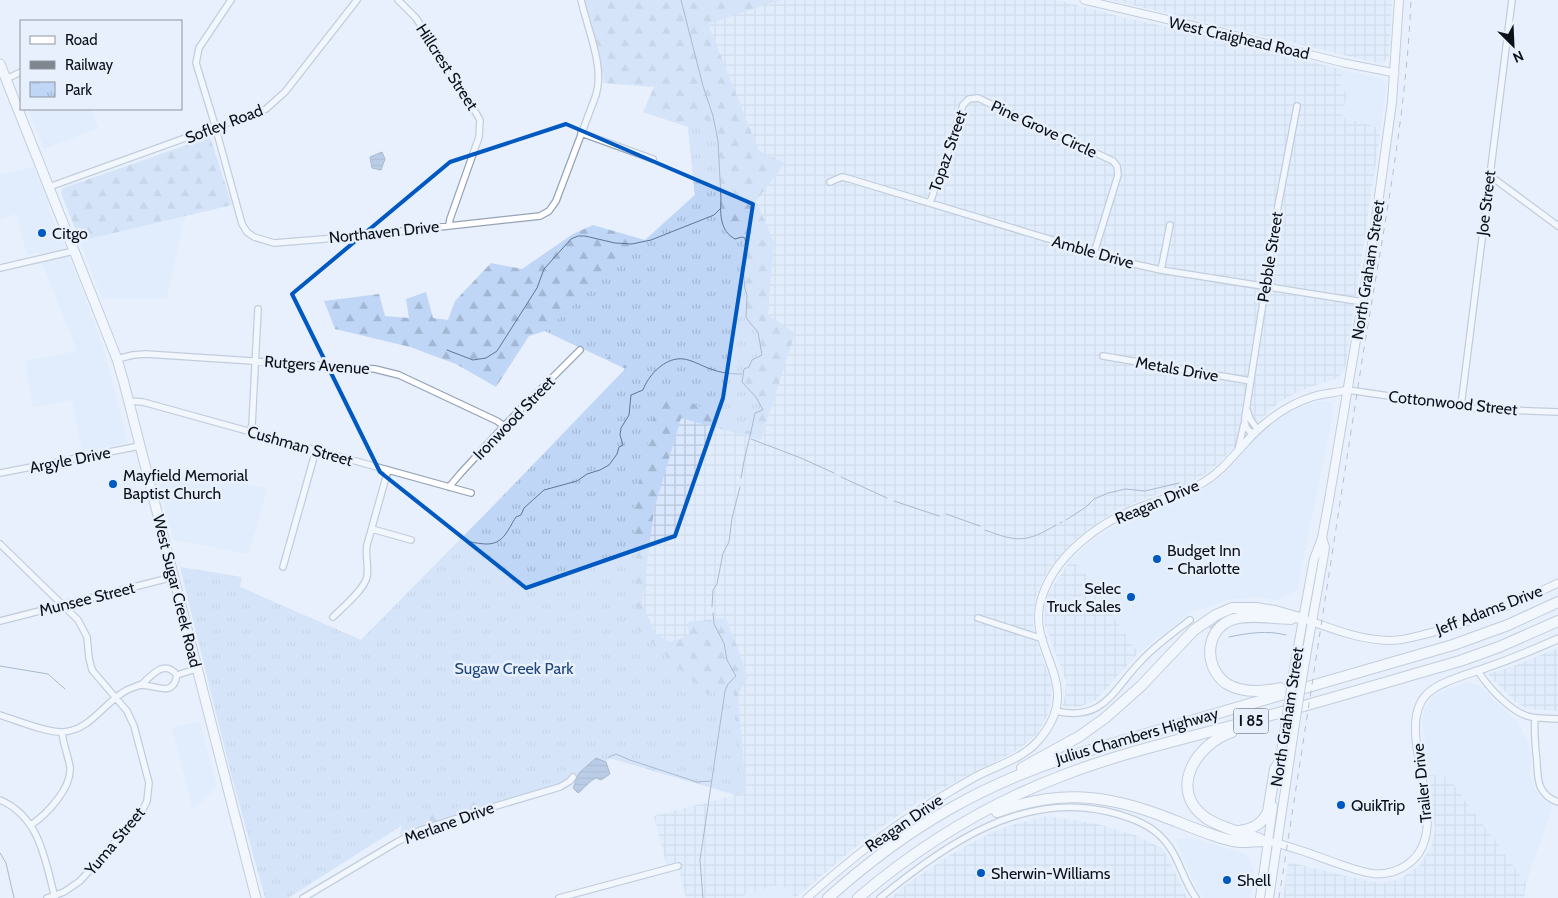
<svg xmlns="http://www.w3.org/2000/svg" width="1558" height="898" font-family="Cabin,sans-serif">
<defs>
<pattern id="industrial-grid" width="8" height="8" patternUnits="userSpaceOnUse" patternTransform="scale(1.25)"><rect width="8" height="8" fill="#d9e8fe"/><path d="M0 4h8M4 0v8" fill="none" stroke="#b9c6d9"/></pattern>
<pattern id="forest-firs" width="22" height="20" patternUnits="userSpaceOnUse" patternTransform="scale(1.25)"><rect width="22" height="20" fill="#bfd6f7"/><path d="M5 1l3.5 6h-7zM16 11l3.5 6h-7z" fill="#a3b7d3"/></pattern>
<pattern id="park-tufts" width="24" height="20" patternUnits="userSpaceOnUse" patternTransform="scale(1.25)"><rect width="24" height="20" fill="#bfd6f7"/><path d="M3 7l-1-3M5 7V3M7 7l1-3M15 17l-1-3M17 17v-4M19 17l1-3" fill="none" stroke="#a3b7d3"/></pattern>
<pattern id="water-rules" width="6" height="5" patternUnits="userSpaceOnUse" patternTransform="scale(1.25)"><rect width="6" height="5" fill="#84a2ce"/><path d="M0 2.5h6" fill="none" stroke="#6a83a6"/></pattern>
</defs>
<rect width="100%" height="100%" fill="#e7f0fc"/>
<path fill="#d9e8fe" d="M1343 70 1380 78 1384 81 1386 86 1381 128 1342 118 1347 92 1340 90Z
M28 109H91L98 128 44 149Z
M34 167 49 206 47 207 72 263 103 346 128 443 82 452 72 400 33 407 25 361 77 351 43 265 40 252 27 255 17 214 0 219V175Z
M185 216 167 298 102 299 80 241Z
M1320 401 1332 402 1333 414 1297 590 1277 600 1258 597 1228 600 1193 611 1138 653 1080 566 1069 562 1090 542 1121 522 1150 509 1199 491 1218 479 1230 469 1240 456 1249 443 1266 427 1280 417 1303 406Z
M156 472 215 478 267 488 249 554 173 540Z
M1467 682 1480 686 1518 723 1528 741 1531 757 1530 774 1533 785 1540 797 1553 806 1526 883 1448 777 1429 775 1422 720 1425 708 1432 698 1439 693Z
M200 721 217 787 193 810 172 728Z
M1192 838 1246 854 1254 870 1250 898H1204L1197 889 1175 839Z
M782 884 794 898H735Z"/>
<path fill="url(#industrial-grid)" d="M675 0H1058L1118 16 1219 38 1343 70 1340 90 1347 92 1342 118 1381 128 1345 369 1338 378 1299 391 1281 401 1270 410 1221 461 1207 473 1188 484 1139 501 1120 509 1103 519 1073 541 1049 569 1040 586 1035 600 1033 623 1035 637 1050 679 1052 690 1048 714 1037 734 1018 750 947 786 907 809 865 839 795 898 782 884 735 898H686L679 871 666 863 654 816 740 794 638 629 660 386 751 432Z
M1111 0H1392L1389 57 1382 64Z
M1069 562 1080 566 1138 653 1096 700 1080 707H1071L1062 706 1065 696 1066 681 1045 625V609L1048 594Z
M1558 648V711L1528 709 1515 702 1488 674 1514 666Z
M1429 775 1448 777 1526 883 1524 898H1283L1288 862 1372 882 1383 883 1400 879 1419 866 1431 847 1435 830Z
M1048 816 1098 824 1135 835 1162 848 1170 862 1187 898H891L907 884 950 855 973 842 997 830 1022 822Z"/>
<path fill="url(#forest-firs)" d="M584 0H780L708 24 759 151 785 163 756 201 774 242 768 315 795 333 761 440 681 418 654 510 642 603 655 633 670 642 689 636 688 622 726 618 748 676 738 695 746 793 736 795 610 758C542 789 470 808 400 835L404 812 358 655 240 587 361 640 628 370 545 331 529 336 496 387 456 364 410 347 335 329 324 301 379 294 385 316 409 318 406 299 426 292 433 318 448 320 455 301 491 263 522 269 573 234 593 225 645 240 695 195 688 127 643 112 654 87 603 83 604 80Z
M210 137 232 205 80 241 61 193 63 188Z"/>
<path fill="url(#park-tufts)" d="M686 110 713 124 718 141 721 199C720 215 720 242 742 237L745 238 746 245 743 268 745 289 747 295 746 316 750 323 758 332 762 355 752 360 749 367 744 369 742 382 756 397 763 410 755 413 751 432 660 387 633 510 638 629 707 694 733 686 740 794 736 795 610 758 569 786 484 812 480 800 404 824 288 898H265L231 774 180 567 242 577 240 587 361 640 494 505 628 366 588 348 585 350 545 331 695 195Z"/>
<path fill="url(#water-rules)" stroke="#607697" d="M382 152 385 159 381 170 372 168 370 157Z
M596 758 606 762 610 774 601 780 596 778C588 782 585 788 578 793L573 788 579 773Z"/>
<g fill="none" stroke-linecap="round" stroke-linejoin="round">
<path stroke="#607697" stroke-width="1" d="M681 0 703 86 713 116 718 141 721 199C720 214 720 231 735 239L742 237 745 238 746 245 743 268 745 289 747 295 746 317 750 323 758 332 762 355 752 360 749 367 744 369 742 382 756 397 763 410 755 413C751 435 744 456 741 478
M447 350 473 360 486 358 497 351 537 288 544 269 571 239 578 236H585L615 243 632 244 651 240 714 215 720 209
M751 439 801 458 834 473
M841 477 887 498
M894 501 939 516
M946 514 980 526
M1066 520 1086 507 1094 499 1108 493 1126 489 1145 491 1179 483
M1060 523 1062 522
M985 530C1017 542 1026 543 1056 525
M471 542C476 543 482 544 487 544 504 544 508 529 516 517L521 515 524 508 544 490 577 481 587 474 600 470 609 465 617 454 619 447 623 445 620 435 621 428 629 415 631 395 643 390C648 376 662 361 677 359 688 357 701 366 711 369 721 373 731 374 742 374
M712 607 713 590 717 584 723 553 729 542 732 518 740 487
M1210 628 1219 621
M1229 637C1248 633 1267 630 1286 635
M0 666 48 674 65 689
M609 757 616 754 630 760 697 782 711 781
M0 853 6 863 14 898
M703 898 700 860 725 691 728 684 736 676 727 660 724 643 714 624 713 613"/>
<defs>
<path id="minor" d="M231 0 199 48 196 63 214 122 242 224 247 232 254 237 274 243 349 237 540 216 549 211 556 201 596 95C605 67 587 28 581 0
M398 0 416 18 468 99 480 120 479 137 450 219 449 225
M6 79 21 72
M581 133 653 159
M1489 175 1558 226
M830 182 842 177 850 179 1125 262 1161 270 1363 302
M49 187 266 109 285 92 357 0
M930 203 963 105 969 99 978 98 1113 161 1117 166 1118 175 1094 253
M0 268 74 251
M1161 270 1170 225
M1103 356 1251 381
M117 359 133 355 146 354 375 369 399 375 497 421 504 426
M1348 390 1478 409 1558 412
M129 401 143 402 471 493
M1461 406 1512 0
M1247 410 1250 419 1258 430
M250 431 252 425 258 309
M1254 434C1246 430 1244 425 1245 417L1278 206 1297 106
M1238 450 1244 424
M0 473 140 446
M449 487 460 474 504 426 580 350
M372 529 411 540
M0 544 78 620 87 637 89 658 92 670 127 711 134 726 149 783 147 801 141 813 80 881 64 892 47 898
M283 567 316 450
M333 617C342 608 364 590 367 577 369 567 365 556 367 545L388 470
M978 618 1043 639
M0 621 173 577
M1478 671C1488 687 1509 710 1527 716 1536 719 1548 718 1558 719
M177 675 196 669
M141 685C152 675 164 659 177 675
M1055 711C1105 722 1112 690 1142 660 1156 645 1173 633 1190 620
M0 715C16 720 47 733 63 732 92 730 105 700 129 689 133 688 136 686 140 685 155 684 173 699 177 675
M1535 718C1534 730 1535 740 1536 753 1539 773 1533 793 1558 802
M0 800C40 817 45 860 55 898
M31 825C47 814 72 788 70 767 68 755 63 744 62 732
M303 898 397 842 421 830 476 812 560 787 570 781 573 777
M559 898 678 866
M880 898C943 846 1020 792 1105 811 1123 815 1143 821 1157 833 1180 853 1180 876 1196 898"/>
<path id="tertiary" d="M1084 0 1221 32 1344 63 1395 73
M1307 620C1331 628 1355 638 1381 640 1398 642 1413 637 1430 633 1474 622 1516 603 1558 583
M1267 841C1292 846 1316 856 1339 864 1351 868 1363 873 1376 874 1387 874 1399 871 1408 864 1458 828 1391 733 1426 695 1439 681 1470 674 1488 667 1512 659 1535 649 1558 639
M807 898C847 862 888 829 934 801 948 793 962 784 977 776 1000 764 1026 758 1042 736 1083 684 1029 652 1040 604 1051 557 1100 521 1143 506 1164 498 1185 494 1204 482 1221 472 1232 457 1245 443 1263 423 1286 405 1312 397 1324 393 1336 393 1348 390"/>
<path id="secondary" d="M1304 667 1324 554 1325 547 1322 538
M1294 669 1314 559 1322 538 1329 500 1374 233 1392 102 1399 0
M1279 765 1284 734
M1260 898 1273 806
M1269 898 1294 730"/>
<path id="primary" d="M0 64 117 359 124 383 256 898"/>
<path id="motorway" d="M1280 688C1263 692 1243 693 1227 684 1203 668 1204 628 1234 619 1252 614 1272 619 1291 619
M1232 732C1196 744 1167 790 1206 818 1221 828 1243 833 1260 839
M1022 768 1080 736 1105 718 1141 686 1194 630 1216 615 1232 608H1256L1275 611 1303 619
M997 812C1054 791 1100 793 1157 814 1180 822 1218 840 1240 842 1249 842 1258 841 1267 841
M1239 831C1253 829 1262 824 1268 812L1275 769 1280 761
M828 898C906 828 984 782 1084 752L1453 645 1508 625 1558 602
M858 898C919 846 989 803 1064 775 1123 752 1189 738 1249 721 1320 702 1390 681 1460 661L1499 647 1558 621"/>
</defs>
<use href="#minor" stroke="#96a3b7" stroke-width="8"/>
<use href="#tertiary" stroke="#96a3b7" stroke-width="9"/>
<use href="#secondary" stroke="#96a3b7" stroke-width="10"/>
<use href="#primary" stroke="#96a3b7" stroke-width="11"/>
<use href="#motorway" stroke="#96a3b7" stroke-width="12"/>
<use href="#minor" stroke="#fff" stroke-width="5.5"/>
<use href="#tertiary" stroke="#fff" stroke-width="7"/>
<use href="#secondary" stroke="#fff" stroke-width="8"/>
<use href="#primary" stroke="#fff" stroke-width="9"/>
<use href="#motorway" stroke="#fff" stroke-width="10"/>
<path stroke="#808690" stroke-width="1" stroke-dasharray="6 6" stroke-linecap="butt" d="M1279 898C1307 719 1334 540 1362 361 1381 242 1406 121 1411 0"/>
<defs>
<path id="secondary-bridge" d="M1294 730 1304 667
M1284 734 1294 669"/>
</defs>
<use href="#secondary-bridge" stroke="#96a3b7" stroke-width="10" stroke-linecap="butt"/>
<use href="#secondary-bridge" stroke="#fff" stroke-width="8"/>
</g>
<path d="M0 0H1558V898H0ZM566 124 753 204 723 398 675 536 526 588 380 472 292 294 450 162Z" fill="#e7f0fc" fill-opacity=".55" fill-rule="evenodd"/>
<path fill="none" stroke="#0058c1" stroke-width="4" stroke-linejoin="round" d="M566 124 753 204 723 398 675 536 526 588 380 472 292 294 450 162Z"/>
<g fill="#0058c1" stroke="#e7f0fc" stroke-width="2">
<circle cx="42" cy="233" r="5"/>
<circle cx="113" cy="484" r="5"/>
<circle cx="1157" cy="559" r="5"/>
<circle cx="1131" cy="597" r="5"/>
<circle cx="1341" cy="805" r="5"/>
<circle cx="981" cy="873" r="5"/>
<circle cx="1227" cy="880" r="5"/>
</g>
<g text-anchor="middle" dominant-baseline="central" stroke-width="5" stroke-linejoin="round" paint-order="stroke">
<rect fill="#e7f0fc" stroke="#4e535c" stroke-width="1" x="1233.5" y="708.5" width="35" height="25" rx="4"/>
<g font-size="15" font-weight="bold" fill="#0c1017">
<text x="1251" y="721">I 85</text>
</g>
<g font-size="16" fill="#0c1017" stroke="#e7f0fc">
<text transform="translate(1239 38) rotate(13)">West Craighead Road</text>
<text transform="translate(447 67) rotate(57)">Hillcrest Street</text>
<text transform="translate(224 124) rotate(-21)">Sofley Road</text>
<text transform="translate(1044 129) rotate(25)">Pine Grove Circle</text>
<text transform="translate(948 151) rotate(-71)">Topaz Street</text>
<text transform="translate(1486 203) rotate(-83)">Joe Street</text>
<text transform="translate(384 232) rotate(-6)">Northaven Drive</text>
<text transform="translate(1093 252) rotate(16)">Amble Drive</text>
<text transform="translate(1270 257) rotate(-81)">Pebble Street</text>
<text transform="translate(1368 270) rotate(-81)">North Graham Street</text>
<text transform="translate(317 365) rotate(4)">Rutgers Avenue</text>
<text transform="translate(1177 369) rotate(10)">Metals Drive</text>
<text transform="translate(1453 403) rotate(6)">Cottonwood Street</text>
<text transform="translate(514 418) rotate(-46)">Ironwood Street</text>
<text transform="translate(300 446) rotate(16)">Cushman Street</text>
<text transform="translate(70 460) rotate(-11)">Argyle Drive</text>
<text transform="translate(1157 502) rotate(-23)">Reagan Drive</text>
<text transform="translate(177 591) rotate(76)">West Sugar Creek Road</text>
<text transform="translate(87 599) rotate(-14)">Munsee Street</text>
<text transform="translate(1489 610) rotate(-21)">Jeff Adams Drive</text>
<text transform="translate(1287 717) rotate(-81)">North Graham Street</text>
<text transform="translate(1137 736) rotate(-16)">Julius Chambers Highway</text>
<text transform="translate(1422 783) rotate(-96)">Trailer Drive</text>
<text transform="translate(449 823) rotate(-20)">Merlane Drive</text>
<text transform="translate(904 823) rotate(-34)">Reagan Drive</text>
<text transform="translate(115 841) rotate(-50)">Yuma Street</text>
</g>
<g font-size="16" fill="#0c1017" stroke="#e7f0fc" text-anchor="start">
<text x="52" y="233">Citgo</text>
<text x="123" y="475">Mayfield Memorial<tspan x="123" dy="18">Baptist Church</tspan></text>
<text x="1167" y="550">Budget Inn<tspan x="1167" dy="18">- Charlotte</tspan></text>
<text x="1121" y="588" text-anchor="end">Selec<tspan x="1121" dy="18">Truck Sales</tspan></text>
<text x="1351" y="805">QuikTrip</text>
<text x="991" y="873">Sherwin-Williams</text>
<text x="1237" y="880">Shell</text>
</g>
<g font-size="16" fill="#20467d" stroke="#e7f0fc">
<text x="514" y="668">Sugaw Creek Park</text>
</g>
</g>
<rect x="20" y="20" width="162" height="90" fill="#e7f0fc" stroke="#8f96a0"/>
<rect x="30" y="36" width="25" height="8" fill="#ffffff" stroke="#8f96a0"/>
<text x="65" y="45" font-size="15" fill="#0c1017">Road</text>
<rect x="30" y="61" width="25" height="8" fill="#808690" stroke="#8f96a0"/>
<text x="65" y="70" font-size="15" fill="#0c1017">Railway</text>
<rect x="30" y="82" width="25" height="15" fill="url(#park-tufts)" stroke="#8f96a0"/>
<text x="65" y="95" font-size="15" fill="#0c1017">Park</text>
<g transform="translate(1513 45) rotate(156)" stroke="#e7f0fc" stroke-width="4" paint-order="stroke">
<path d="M0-4L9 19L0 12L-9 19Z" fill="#0c1017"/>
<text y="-8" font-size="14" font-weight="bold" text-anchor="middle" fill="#0c1017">N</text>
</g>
</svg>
